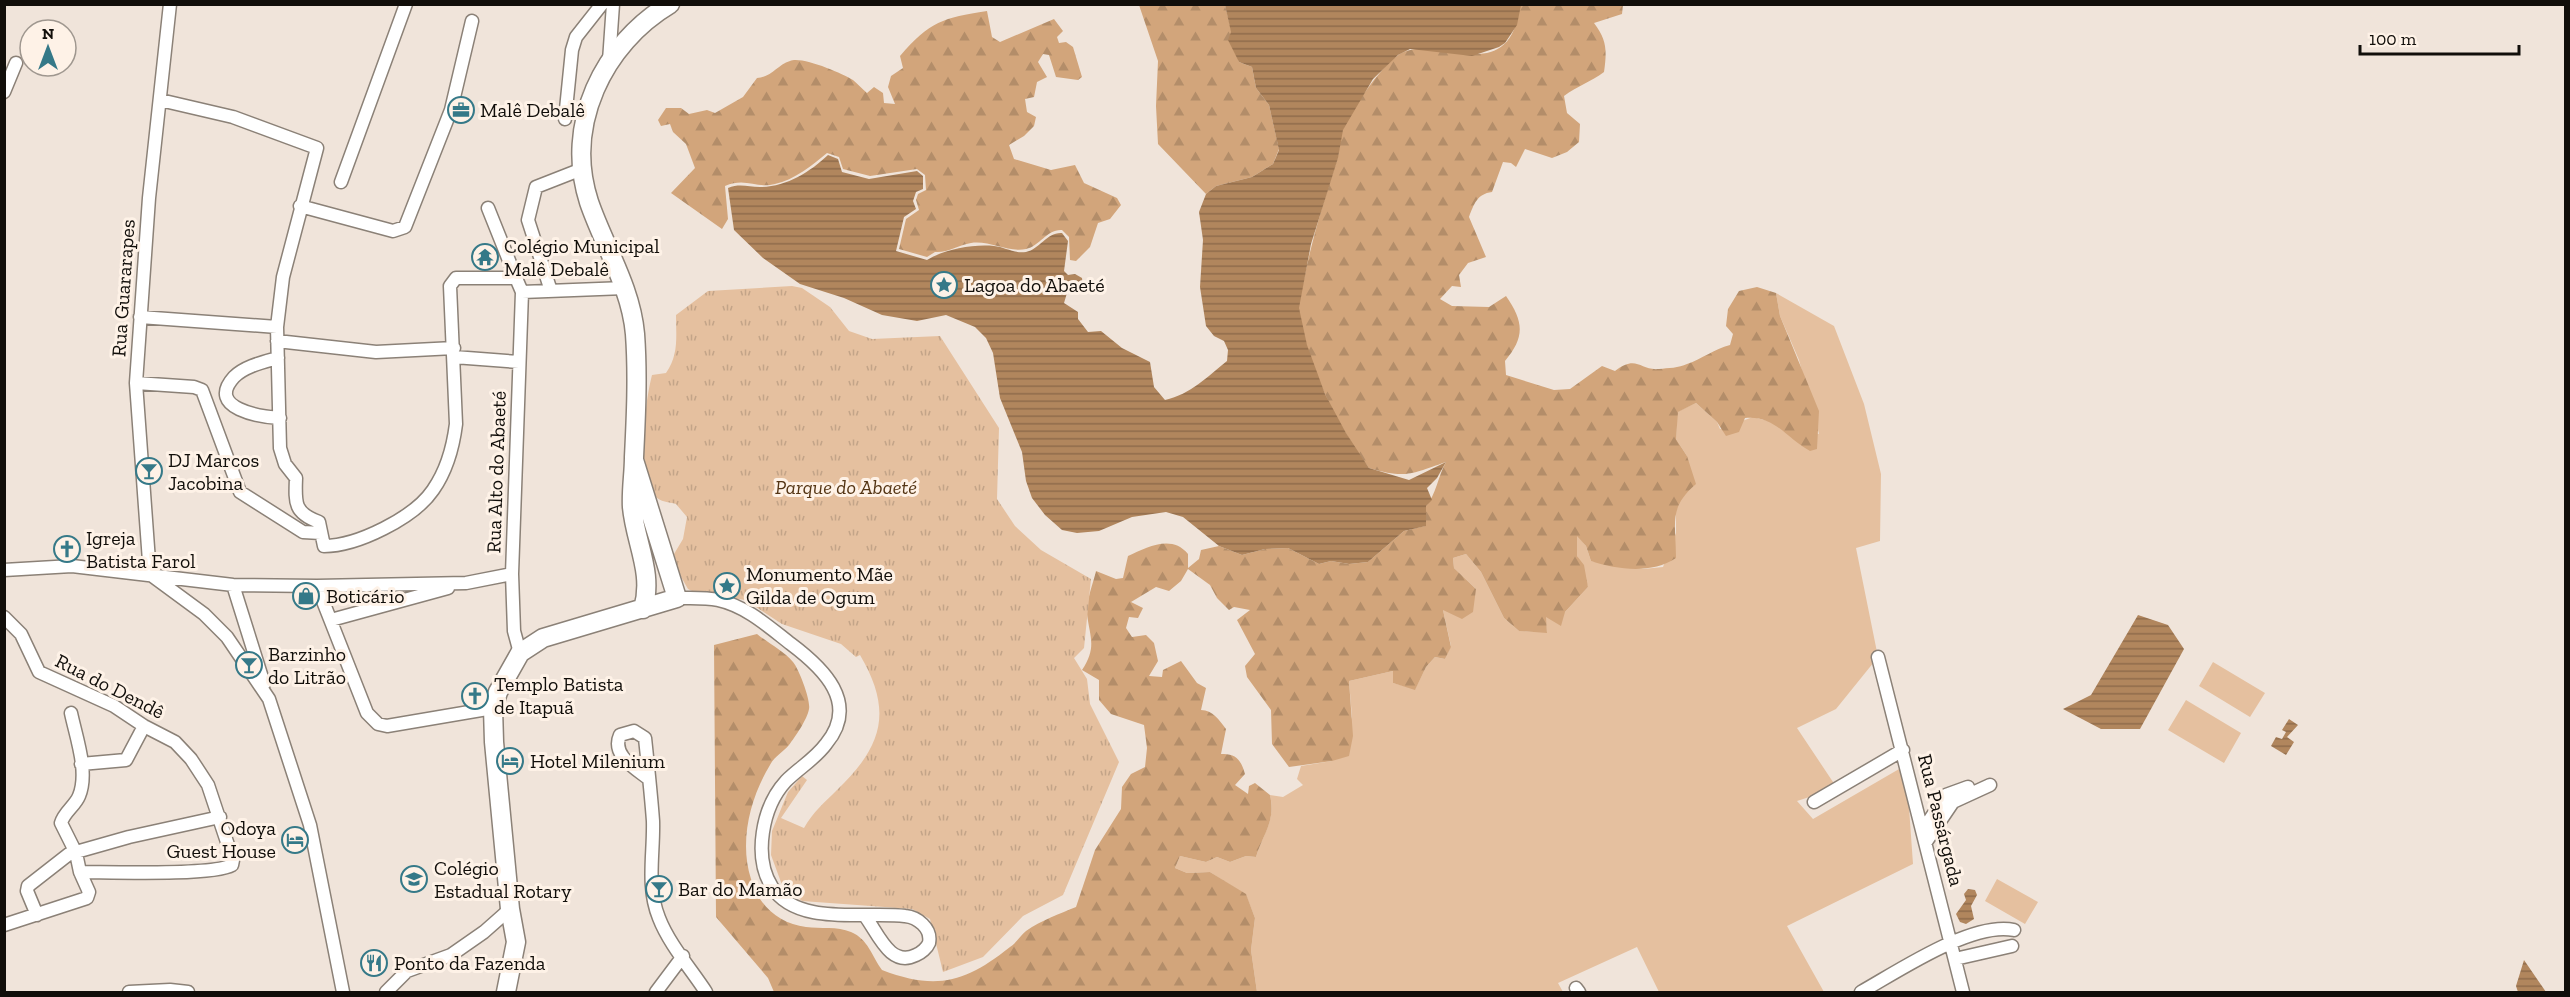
<svg xmlns="http://www.w3.org/2000/svg" width="2570" height="997" font-family="'Zilla Slab',serif">
<defs>
<pattern id="forest-firs" width="22" height="20" patternUnits="userSpaceOnUse" patternTransform="scale(1.5)"><rect width="22" height="20" fill="#d2a57b"/><path d="M5 1l3.5 6h-7zM16 11l3.5 6h-7z" fill="#b38d69"/></pattern>
<pattern id="park-tufts" width="24" height="20" patternUnits="userSpaceOnUse" patternTransform="scale(1.5)"><rect width="24" height="20" fill="#e5c09f"/><path d="M3 7l-1-3M5 7V3M7 7l1-3M15 17l-1-3M17 17v-4M19 17l1-3" fill="none" stroke="#c3a488"/></pattern>
<pattern id="water-rules" width="6" height="5" patternUnits="userSpaceOnUse" patternTransform="scale(1.5)"><rect width="6" height="5" fill="#b1865d"/><path d="M0 2.5h6" fill="none" stroke="#8f6c4b"/></pattern>
</defs>
<rect width="100%" height="100%" fill="#f0e4da"/>
<path fill="#e5c09f" d="M1776 293 1834 326 1864 404 1881 474 1880 541 1856 548 1878 657 1836 709 1797 728 1837 788 1797 801 1813 819 1906 765 1913 864 1787 926 1824 992H1659L1637 947 1558 983 1563 992H1257L1251 950 1255 918 1246 895 1210 872 1187 873 1175 868 1180 856 1206 862 1217 857 1230 862 1246 856 1256 857C1263 833 1276 821 1270 795L1283 797 1303 785 1297 779 1301 766 1332 761 1352 717 1349 681 1393 671V683L1415 689 1426 667 1435 657 1445 659 1451 646 1443 610 1476 589 1454 568 1453 558 1466 554 1481 572 1504 618 1519 631 1547 632 1545 617 1565 612 1588 587 1577 556V535L1586 546 1591 561 1643 569 1663 567 1676 533V512L1687 456 1676 439 1677 412 1696 403 1717 422 1720 429 1753 417 1819 434 1799 360 1780 316Z
M2213 662 2265 693 2250 717 2199 686Z
M2186 700 2241 733 2224 763 2168 730Z
M1997 879 2038 902 2025 924 1985 901Z"/>
<path fill="url(#forest-firs)" d="M1139 5H1225L1239 62 1252 67 1256 88 1269 105 1279 149 1273 164 1252 177 1216 186 1206 194 1158 144 1156 106 1158 61Z
M1520 5H1623L1622 14 1594 23C1607 40 1607 51 1604 72 1591 82 1577 86 1564 96L1567 113 1580 124 1579 142 1567 152 1552 158 1525 149 1516 167 1511 163 1503 162 1492 192C1477 194 1474 204 1469 217L1486 257 1468 263 1459 275 1461 287 1452 286 1440 299 1452 306 1489 307 1506 296C1524 322 1525 337 1505 361L1506 375 1554 390 1570 389 1602 366 1615 371C1637 354 1640 371 1659 369 1668 368 1679 368 1687 364 1702 359 1714 349 1730 345L1733 334 1726 326 1728 309 1739 291 1757 287 1776 293 1780 316 1819 411 1817 449 1810 451C1787 439 1775 415 1745 418L1739 432 1726 436 1717 422 1696 403 1678 412 1676 439 1687 456 1696 484C1668 508 1676 523 1676 558 1652 574 1618 570 1591 561L1586 546 1577 536V556L1584 565 1588 587 1565 612 1561 626 1546 617 1547 633 1519 631 1504 618 1481 572 1466 554 1453 558 1454 568 1476 589 1473 612 1462 619 1443 610 1451 647 1445 659 1435 657 1426 667 1415 690 1393 683V671L1349 681 1353 736 1349 756 1332 761 1289 767 1272 744 1271 710 1247 677 1245 666 1255 654 1237 620 1250 610 1234 607 1229 610 1217 598 1210 585 1188 569 1181 581 1169 591 1156 587 1131 602 1143 608 1138 618 1129 617 1126 628 1132 637 1146 635 1154 643 1158 661 1149 676 1162 677 1163 670 1181 661 1197 683 1206 688 1201 710C1213 710 1219 720 1226 729L1221 754C1236 753 1241 760 1245 774L1235 785 1248 794 1249 786 1255 783 1270 795C1276 822 1263 833 1256 857L1246 856 1230 862 1217 857 1206 862 1180 856 1175 868 1187 873 1210 872 1246 894 1255 918 1251 950 1257 992H774L768 978 716 917 714 645 757 634C768 643 784 651 793 662 799 669 811 701 809 709 807 720 795 737 789 745 783 752 774 757 770 765 750 798 739 842 751 879 758 905 779 924 806 927 821 929 837 926 851 932 868 939 872 956 882 970 937 991 966 982 1010 947 1016 943 1020 936 1026 931 1042 920 1059 914 1076 907L1095 850 1121 809 1122 787 1131 774 1145 767 1147 748 1144 725 1111 714 1099 700V680L1082 670C1097 647 1090 638 1087 614 1086 601 1093 584 1096 571L1116 579 1123 578 1128 556C1147 547 1172 534 1188 554V568L1199 559 1201 550 1219 546 1242 555 1265 549 1288 548 1319 564 1331 561 1349 564 1368 562 1404 531 1425 526 1426 506C1436 495 1438 476 1446 462 1411 474 1406 479 1369 468 1336 423 1307 366 1299 311 1298 301 1302 289 1304 279 1312 239 1324 200 1337 160 1340 151 1339 139 1343 129 1351 110 1380 68 1397 56 1434 29 1509 94 1520 5Z
M987 11 992 37 1000 42 1054 19 1063 31 1057 37 1059 43 1066 42 1073 47 1082 77 1078 80 1056 77 1049 55 1043 54 1038 62 1047 77 1037 82 1034 97 1025 99 1027 112 1036 117 1034 126 1024 136 1009 145 1014 159 1051 170 1075 165 1084 183 1117 198 1121 205 1110 219 1098 223 1090 247 1076 261 1070 260 1069 237 1062 230C1047 229 1040 246 1026 249 1009 253 989 240 971 243 958 245 948 253 935 252L927 257 899 249 906 219 919 210 916 200 918 194 926 190 925 175 917 169 870 176 843 169 839 157 827 153C813 165 794 180 775 184 756 189 746 177 725 186L728 219 722 229 671 193 695 168 686 144 673 132 670 124 661 126 658 120 666 108H681L689 114 707 110 715 113 743 97 757 78C772 77 777 65 790 61 802 56 841 73 853 80 858 84 862 89 867 93L874 87 883 93 884 103 895 104 888 87 891 76 903 68 900 56C930 21 943 18 987 11Z"/>
<path fill="url(#park-tufts)" d="M792 286 802 288 830 307 849 331 872 339 940 336 999 428 997 499 1015 526 1041 550 1091 579 1084 648 1074 658 1087 679 1090 704 1119 762 1063 895 1023 916 983 957 943 972 930 919 912 909 802 901 782 885 771 855 772 831 788 792 802 776 807 780 781 818 804 828C813 812 825 802 837 790 883 746 893 711 860 655L856 657 841 644 782 624 745 600 694 592 688 589 680 575 674 554 683 539 687 517 676 504C669 502 660 502 655 496 636 473 645 402 652 375L666 373C679 355 676 336 676 315L708 291Z"/>
<path fill="url(#water-rules)" d="M1225 5H1521L1517 25 1505 43 1499 47 1472 56 1410 49 1398 55 1373 79 1343 130 1338 158 1311 244 1299 308 1307 345 1325 394 1346 433 1369 468 1409 480 1446 462 1437 478 1427 488 1432 500 1426 506V526L1404 531 1368 562 1349 564 1331 561 1319 564 1288 548 1265 549 1242 555 1219 546 1183 517 1166 512 1132 517 1099 531 1077 533 1062 530 1045 515 1032 498 1026 481 1022 452 1000 398 993 353 986 338 975 327 946 315 917 321 882 315 844 298 800 284 763 258 734 230 728 188C740 183 748 187 760 187 786 187 810 172 828 155L838 159 842 172 869 179 917 171 923 176V189L916 192 913 201 916 209 904 217 896 251 927 260C945 249 973 244 994 246 1005 247 1015 254 1026 252 1040 249 1047 232 1062 233L1068 241 1064 271 1068 275 1075 274 1082 278 1083 287 1067 293 1064 303 1078 312V319L1088 332 1101 331 1122 348 1150 362 1154 387 1165 400C1191 394 1207 377 1227 361L1228 350 1224 341 1214 336 1206 326 1200 287 1203 240 1199 212 1206 194 1216 186 1252 177 1273 164 1279 150 1269 105 1256 88 1252 67 1239 62 1228 40 1231 32Z
M2138 615 2168 625 2184 649 2140 729H2101L2063 709 2091 695Z
M2289 719 2298 725 2287 737 2294 742 2286 755 2271 746 2276 737 2282 739 2286 732 2282 730Z
M1968 889 1975 890 1977 895 1971 906 1974 919 1966 924 1960 922 1956 914 1966 900 1964 894Z
M2524 960 2546 992H2518L2516 986Z"/>
<g fill="none" stroke-linecap="round" stroke-linejoin="round">
<defs>
<path id="street" d="M609 61 613 4
M4 92 16 63
M160 100 233 117 317 148 283 277 277 327 280 448 285 464 296 478C295 503 294 513 319 522L324 546C357 546 414 518 433 490 447 470 453 448 456 424L450 286 456 278H516L522 292 512 574 514 631 520 653
M565 119 572 50 576 37 602 4
M341 182 406 4
M300 206 393 231 405 227 451 110 472 21
M488 208 516 278
M551 291 528 220 536 187 582 169
M522 292 625 288
M140 317 277 327
M277 341 376 352 454 348
M454 357 519 362
M278 358C264 362 245 366 234 377 205 409 262 417 280 418
M136 383 194 387 202 390 240 492 303 532 321 533
M4 570 72 566 233 585 317 586 466 583 512 574
M150 575 136 383 149 198 170 4
M151 575 204 614 227 637 269 699 310 825 343 992
M233 585 264 684
M317 586 367 713 378 724 387 726 493 708
M677 598C690 598 705 597 718 600 746 606 769 627 791 644 823 668 860 703 826 744 815 759 799 768 786 781 762 807 753 857 772 887 797 927 867 911 905 916 917 917 932 928 929 943 927 948 921 953 916 955 890 968 878 933 865 916
M4 617 21 634 39 672 114 706 144 726 175 742 191 759 208 785 233 860 232 865C213 876 108 872 80 872L76 853 61 823C64 812 75 806 79 796 89 772 76 737 71 713
M331 620 448 588
M1878 657 1963 992
M81 764 126 760 144 726
M649 779C635 768 611 755 620 735L634 731 645 738C648 766 651 794 653 821 654 854 646 886 659 918 669 944 691 969 706 992
M1814 802 1903 750
M1923 830 1946 795 1968 787
M1926 842 1953 802 1990 785
M37 915 27 891 28 886 69 854 129 837 220 817
M4 925 87 898 89 892 80 872
M1955 959 2012 946
M1576 988 1579 992
M129 992 170 990 188 992
M386 992 407 971 451 955 484 932 510 909
M656 992 683 956
M1861 992C1897 972 1972 921 2014 930"/>
<path id="secondary" d="M643 609C654 573 635 542 632 507 631 490 634 474 634 457 636 417 638 375 635 334 631 287 604 246 589 202 564 125 603 44 670 4
M506 992 516 942 510 909 494 742 493 708 498 692 520 653 543 638 677 598 634 460"/>
</defs>
<use href="#street" stroke="#8b8177" stroke-width="15"/>
<use href="#secondary" stroke="#8b8177" stroke-width="21"/>
<use href="#street" stroke="#fff" stroke-width="12"/>
<use href="#secondary" stroke="#fff" stroke-width="18"/>
</g>
<defs>
<symbol id="office-ring" viewBox="-11 -11 22 22"><circle r="9.5" fill="#fef2e7" stroke="#357988" stroke-width="1.5"/><path d="M-6-3h4V-5.5h4V-3h4V5H-6ZM-1-4.5V-3h2v-1.5ZM-6 0V1H6V0Z" fill="#357988"/></symbol>
<symbol id="temple-ring" viewBox="-11 -11 22 22"><circle r="9.5" fill="#fef2e7" stroke="#357988" stroke-width="1.5"/><path d="M0-6L5-2H3V0L6.5 2.5H4V6H1.5V3h-3V6H-4V2.5H-6.5L-3 0V-2H-5Z" fill="#357988"/></symbol>
<symbol id="sight-ring" viewBox="-11 -11 22 22"><circle r="9.5" fill="#fef2e7" stroke="#357988" stroke-width="1.5"/><path d="M0-6L1.8-2.2L6-1.7L2.9 1.2L3.7 5.4L0 3.3L-3.7 5.4L-2.9 1.2L-6-1.7L-1.8-2.2Z" fill="#357988"/></symbol>
<symbol id="bar-ring" viewBox="-11 -11 22 22"><circle r="9.5" fill="#fef2e7" stroke="#357988" stroke-width="1.5"/><path d="M-6-5H6L.8 .8V4.5H3.5V6h-7V4.5H-.8V.8Z" fill="#357988"/></symbol>
<symbol id="church-ring" viewBox="-11 -11 22 22"><circle r="9.5" fill="#fef2e7" stroke="#357988" stroke-width="1.5"/><path d="M-1.2-6h2.4v3.5h3.3v2.4h-3.3V6h-2.4V-.1h-3.3v-2.4h3.3Z" fill="#357988"/></symbol>
<symbol id="shop-ring" viewBox="-11 -11 22 22"><circle r="9.5" fill="#fef2e7" stroke="#357988" stroke-width="1.5"/><path d="M-5-2.5h2.3a2.7 3.5 0 0 1 5.4 0H5L5.5 6h-11ZM-1.5-2.5h3a1.5 2.3 0 0 0-3 0Z" fill="#357988"/></symbol>
<symbol id="hotel-ring" viewBox="-11 -11 22 22"><circle r="9.5" fill="#fef2e7" stroke="#357988" stroke-width="1.5"/><path d="M-6-4.5h1.5V1H6V5H4.5V3h-9V5H-6ZM-4 0a1.8 1.8 0 1 1 3.6 0ZM.5 0V-2.5h3Q6-2.5 6 0Z" fill="#357988"/></symbol>
<symbol id="school-ring" viewBox="-11 -11 22 22"><circle r="9.5" fill="#fef2e7" stroke="#357988" stroke-width="1.5"/><path d="M0-5L7-2L0 1L-7-2ZM-4 1L0 2.5L4 1V4Q0 6-4 4Z" fill="#357988"/></symbol>
<symbol id="restaurant-ring" viewBox="-11 -11 22 22"><circle r="9.5" fill="#fef2e7" stroke="#357988" stroke-width="1.5"/><path d="M-5-6h1v4h1v-4h1v4h1v-4h1v5L-1.5 .5V6h-2V.5L-5-1ZM5-6V6H3V1.5H1.5Q1.5-4 5-6Z" fill="#357988"/></symbol>
</defs>
<g fill-rule="evenodd">
<use href="#office-ring" x="446" y="95" width="30" height="30"/>
<use href="#temple-ring" x="470" y="242" width="30" height="30"/>
<use href="#sight-ring" x="929" y="270" width="30" height="30"/>
<use href="#bar-ring" x="134" y="456" width="30" height="30"/>
<use href="#church-ring" x="52" y="534" width="30" height="30"/>
<use href="#sight-ring" x="712" y="571" width="30" height="30"/>
<use href="#shop-ring" x="291" y="581" width="30" height="30"/>
<use href="#bar-ring" x="234" y="650" width="30" height="30"/>
<use href="#church-ring" x="460" y="681" width="30" height="30"/>
<use href="#hotel-ring" x="495" y="746" width="30" height="30"/>
<use href="#hotel-ring" x="280" y="825" width="30" height="30"/>
<use href="#school-ring" x="399" y="864" width="30" height="30"/>
<use href="#bar-ring" x="644" y="874" width="30" height="30"/>
<use href="#restaurant-ring" x="359" y="948" width="30" height="30"/>
</g>
<g text-anchor="middle" dominant-baseline="central" stroke-width="6" stroke-linejoin="round" paint-order="stroke">
<g font-size="20" fill="#110e0a" stroke="#fef2e7" text-anchor="start">
<text x="480" y="110">Malê Debalê</text>
<text x="504" y="246">Colégio Municipal<tspan x="504" dy="23">Malê Debalê</tspan></text>
<text x="964" y="285">Lagoa do Abaeté</text>
<text x="168" y="460">DJ Marcos<tspan x="168" dy="23">Jacobina</tspan></text>
<text x="86" y="538">Igreja<tspan x="86" dy="23">Batista Farol</tspan></text>
<text x="746" y="574">Monumento Mãe<tspan x="746" dy="23">Gilda de Ogum</tspan></text>
<text x="326" y="596">Boticário</text>
<text x="268" y="654">Barzinho<tspan x="268" dy="23">do Litrão</tspan></text>
<text x="494" y="684">Templo Batista<tspan x="494" dy="23">de Itapuã</tspan></text>
<text x="530" y="761">Hotel Milenium</text>
<text x="276" y="828" text-anchor="end">Odoya<tspan x="276" dy="23">Guest House</tspan></text>
<text x="434" y="868">Colégio<tspan x="434" dy="23">Estadual Rotary</tspan></text>
<text x="678" y="889">Bar do Mamão</text>
<text x="394" y="963">Ponto da Fazenda</text>
</g>
<g font-size="20" fill="#110e0a" stroke="#fef2e7">
<text transform="translate(123 288) rotate(-86)">Rua Guararapes</text>
<text transform="translate(496 472) rotate(-88)">Rua Alto do Abaeté</text>
<text transform="translate(110 686) rotate(27)">Rua do Dendê</text>
<text transform="translate(1941 820) rotate(76)">Rua Passárgada</text>
</g>
<g font-size="20" font-style="italic" fill="#543514" stroke="#fef2e7">
<text x="846" y="487">Parque do Abaeté</text>
</g>
</g>
<rect width="2570" height="997" fill="none" stroke="#110e0a" stroke-width="12"/>
<g transform="translate(48 48)"><circle r="28" fill="#fef2e7" stroke="#9f978f" stroke-width="1.5"/>
<path d="M0-4.5L10 22L0 15L-10 22Z" fill="#357988"/>
<text y="-9" font-size="16" font-weight="bold" text-anchor="middle" fill="#110e0a">N</text>
</g>
<path d="M2360 45v9h159v-9" fill="none" stroke="#110e0a" stroke-width="3"/>
<text x="2369" y="45" font-size="18" fill="#110e0a" stroke="#fef2e7" stroke-width="4.5" paint-order="stroke">100 m</text>
</svg>
